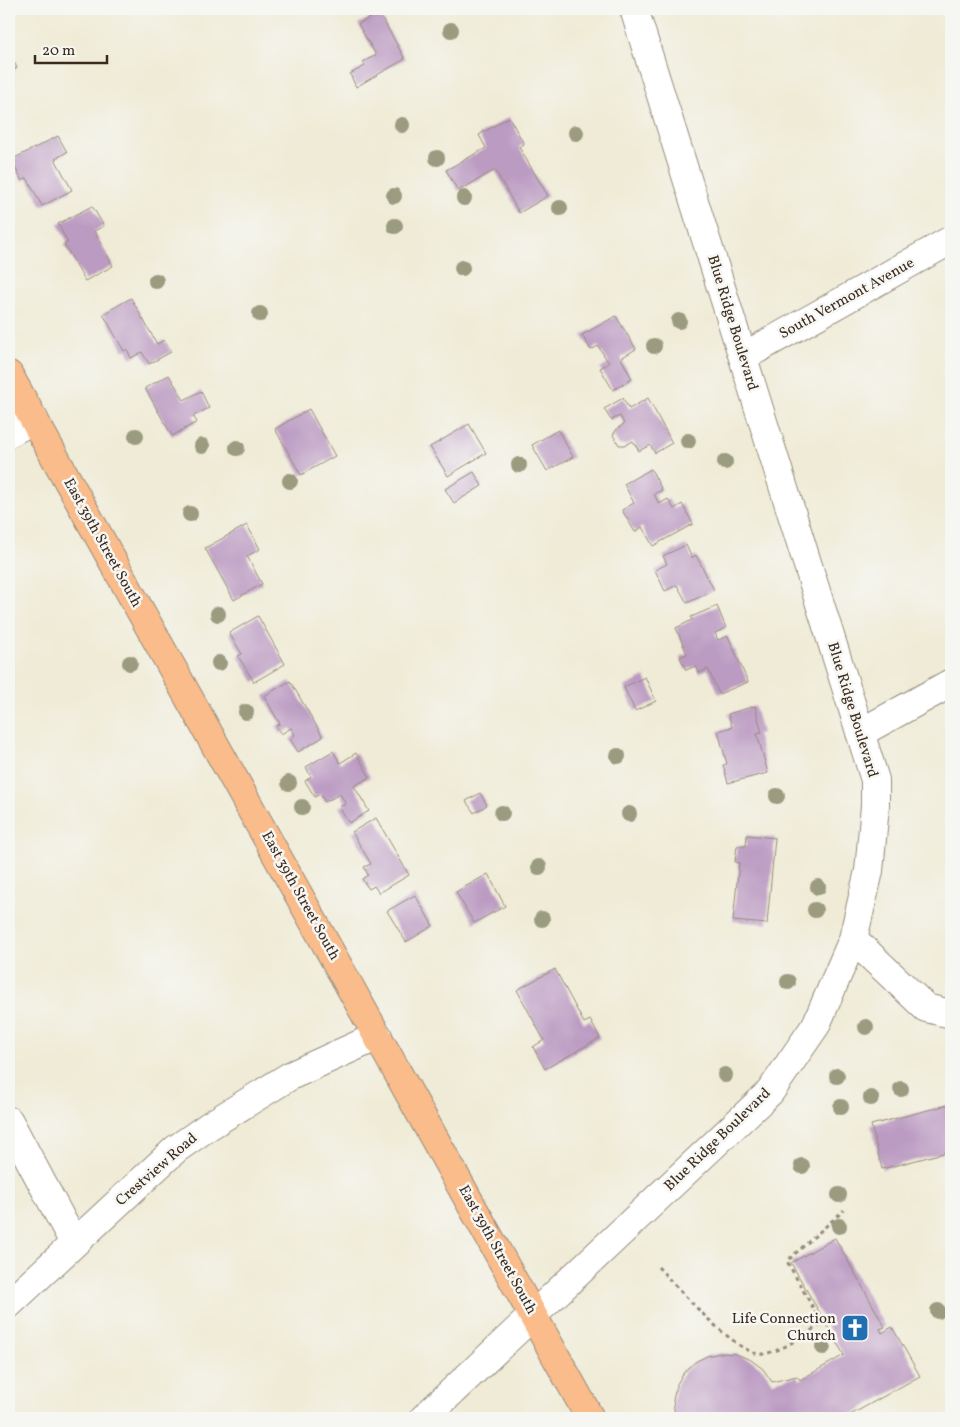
<svg xmlns="http://www.w3.org/2000/svg" width="960" height="1427" font-family="Vollkorn,serif">
<rect width="100%" height="100%" fill="#f6f6f2"/>
<filter id="ink" filterUnits="userSpaceOnUse"><feTurbulence type="fractalNoise" baseFrequency=".02" numOctaves="2"/><feDisplacementMap in="SourceGraphic" scale="10" xChannelSelector="R" yChannelSelector="G"/><feConvolveMatrix kernelMatrix="1 2 1 2 8 2 1 2 1" color-interpolation-filters="sRGB"/></filter>
<filter id="wash" filterUnits="userSpaceOnUse"><feTurbulence type="fractalNoise" baseFrequency=".0096" numOctaves="4" result="noise"/><feDisplacementMap in="SourceGraphic" scale="20" xChannelSelector="R" yChannelSelector="G"/><feGaussianBlur stdDeviation="1.12" result="paint"/><feColorMatrix in="noise" values="0 0 0 0 0 0 0 0 0 0 0 0 0 0 0 0 0 1.4 0 .05"/><feComposite in="paint" operator="in"/></filter>
<g filter="url(#wash)">
<rect width="100%" height="100%" fill="#efebd6"/>
<g id="blocks">
<path fill="#bc9bc3" d="M379 13 405 59 356 87 350 74 365 66 363 62 376 55 358 24Z
M9 52 17 68 9 73Z
M509 117 524 144 519 147 548 196 519 213 495 170 458 191 446 170 486 148 479 135Z
M58 136 67 152 55 159 72 190 42 206 27 178 22 181 11 160Z
M92 206 104 226 94 231 113 266 85 281 64 244 68 243 58 224Z
M131 298 157 344 164 340 171 352 149 364 142 352 131 358 127 349 124 351 103 314Z
M616 316 636 349 621 358 632 379 613 390 600 368 609 363 598 346 591 350 582 335Z
M169 375 184 400 201 391 209 408 193 416 197 422 172 436 145 388Z
M623 398 629 409 648 398 672 443 655 453 650 445 639 451 633 441 626 445H619L613 435 617 429 624 424 620 416 611 420 604 409Z
M309 409 335 456 301 475 275 429Z
M469 424 486 453 448 476 430 447Z
M558 430 573 457 547 471 532 445Z
M651 469 662 490 654 494 659 504 668 499 674 509 682 504 693 524 653 546 642 527 635 532 622 510 634 503 624 484Z
M474 472 482 486 454 503 445 489Z
M247 525 260 549 247 556 262 584 234 600 205 548Z
M686 545 692 558 696 555 714 590 687 603 677 585 665 591 655 570 667 564 663 556Z
M717 606 726 628 715 633 718 640 728 636 748 682 719 694 708 669 699 673 696 666 686 670 680 657 687 654 676 628 692 620 691 617Z
M258 616 285 664 254 682 238 656 242 654 229 633Z
M645 677 656 701 635 711 624 687Z
M290 681 323 737 298 752 290 739 295 735 291 728 281 734 276 726 280 724 264 696Z
M755 706 762 733 757 734 768 773 728 783 723 765 727 764 718 731 732 727 728 714Z
M333 751 340 763 356 753 370 777 354 786 369 811 349 823 339 807 346 804 340 794 325 802 320 794 315 797 305 781 311 777 306 767Z
M480 793 487 805 474 813 466 801Z
M376 818 409 875 379 893 374 886 369 889 362 879 368 875 364 867 371 864 352 832Z
M747 835 775 838 767 924 733 921 739 863 735 862 737 846H746Z
M488 874 505 906 474 923 456 892Z
M415 895 433 926 406 942 387 911Z
M555 969 584 1023 590 1020 600 1038 545 1069 533 1047 544 1040 517 990Z
M951 1104V1151L882 1169 871 1125Z
M835 1238 885 1327 880 1329 882 1333 892 1327 920 1376 845 1418H819L818 1415 813 1418H675L673 1400 677 1384 684 1372 695 1362 707 1356 720 1353 736 1354 751 1360 763 1369 772 1382 797 1376 800 1380 844 1355 791 1263Z"/>
</g>
</g>
<g filter="url(#ink)">
<use href="#blocks" fill-opacity="0" stroke="#958a7a" stroke-width="1"/>
<g fill="none" stroke-linecap="round" stroke-linejoin="round">
<defs>
<path id="minor" d="M743 357 951 240
M9 433 34 419
M860 733 951 683
M853 939 926 1008 951 1014
M9 1121 74 1243
M9 1304 176 1149 209 1126 290 1076 378 1036
M424 1418 770 1092 816 1025 853 939 869 871 875 806V780L634 9"/>
<path id="major" d="M9 375 590 1418"/>
</defs>
<use href="#minor" stroke="#958a7a" stroke-width="30"/>
<use href="#major" stroke="#958a7a" stroke-width="30"/>
<path stroke="#958a7a" stroke-width="3" stroke-dasharray="4 4" stroke-linecap="butt" d="M658 1267C676 1286 739 1358 763 1354 784 1351 804 1334 822 1324L787 1261 844 1210"/>
<use href="#minor" stroke="#fff" stroke-width="28"/>
<use href="#major" stroke="#f9bc8a" stroke-width="28"/>
</g>
<g fill="#9b9b80">
<circle cx="451" cy="30" r="8"/>
<circle cx="402" cy="125" r="8"/>
<circle cx="576" cy="133" r="8"/>
<circle cx="437" cy="158" r="8"/>
<circle cx="394" cy="196" r="8"/>
<circle cx="464" cy="198" r="8"/>
<circle cx="560" cy="208" r="8"/>
<circle cx="395" cy="226" r="8"/>
<circle cx="462" cy="268" r="8"/>
<circle cx="156" cy="281" r="8"/>
<circle cx="260" cy="314" r="8"/>
<circle cx="679" cy="321" r="8"/>
<circle cx="654" cy="346" r="8"/>
<circle cx="136" cy="436" r="8"/>
<circle cx="688" cy="441" r="8"/>
<circle cx="202" cy="446" r="8"/>
<circle cx="237" cy="448" r="8"/>
<circle cx="725" cy="462" r="8"/>
<circle cx="519" cy="465" r="8"/>
<circle cx="290" cy="481" r="8"/>
<circle cx="190" cy="514" r="8"/>
<circle cx="218" cy="614" r="8"/>
<circle cx="130" cy="663" r="8"/>
<circle cx="219" cy="663" r="8"/>
<circle cx="246" cy="712" r="8"/>
<circle cx="618" cy="756" r="8"/>
<circle cx="289" cy="783" r="8"/>
<circle cx="777" cy="796" r="8"/>
<circle cx="302" cy="807" r="8"/>
<circle cx="502" cy="813" r="8"/>
<circle cx="629" cy="814" r="8"/>
<circle cx="539" cy="867" r="8"/>
<circle cx="818" cy="887" r="8"/>
<circle cx="815" cy="910" r="8"/>
<circle cx="542" cy="919" r="8"/>
<circle cx="788" cy="982" r="8"/>
<circle cx="866" cy="1027" r="8"/>
<circle cx="725" cy="1075" r="8"/>
<circle cx="837" cy="1076" r="8"/>
<circle cx="901" cy="1089" r="8"/>
<circle cx="871" cy="1098" r="8"/>
<circle cx="841" cy="1107" r="8"/>
<circle cx="802" cy="1166" r="8"/>
<circle cx="839" cy="1195" r="8"/>
<circle cx="839" cy="1226" r="8"/>
<circle cx="938" cy="1311" r="8"/>
<circle cx="823" cy="1347" r="8"/>
</g>
</g>
<defs>
<symbol id="church-square" viewBox="-11 -11 22 22"><rect x="-9" y="-9" width="18" height="18" rx="4" fill="#1f6fb2" stroke="#f6f6f2"/><path d="M-1.2-6h2.4v3.5h3.3v2.4h-3.3V6h-2.4V-.1h-3.3v-2.4h3.3Z" fill="#fff"/></symbol>
</defs>
<g fill-rule="evenodd">
<use href="#church-square" x="839" y="1312" width="32" height="32"/>
</g>
<g text-anchor="middle" dominant-baseline="central" stroke-width="5" stroke-linejoin="round" paint-order="stroke">
<g font-size="15" fill="#3b2a1e" stroke="#f6f6f2">
<text transform="translate(847 299) rotate(-29)">South Vermont Avenue</text>
<text transform="translate(732 323) rotate(73)">Blue Ridge Boulevard</text>
<text transform="translate(102 543) rotate(61)">East 39th Street South</text>
<text transform="translate(852 710) rotate(73)">Blue Ridge Boulevard</text>
<text transform="translate(300 896) rotate(61)">East 39th Street South</text>
<text transform="translate(718 1140) rotate(-44)">Blue Ridge Boulevard</text>
<text transform="translate(157 1170) rotate(-41)">Crestview Road</text>
<text transform="translate(497 1250) rotate(61)">East 39th Street South</text>
</g>
<g font-size="15" fill="#3b2a1e" stroke="#f6f6f2" text-anchor="end">
<text x="836" y="1319">Life Connection<tspan x="836" dy="17">Church</tspan></text>
</g>
</g>
<rect width="960" height="1427" fill="none" stroke="#f6f6f2" stroke-width="30"/>
<path d="M35 55v8h72v-8" fill="none" stroke="#3b2a1e" stroke-width="2.5"/>
<text x="42" y="55" font-size="15" fill="#3b2a1e" stroke="#f6f6f2" stroke-width="4" paint-order="stroke">20 m</text>
</svg>
